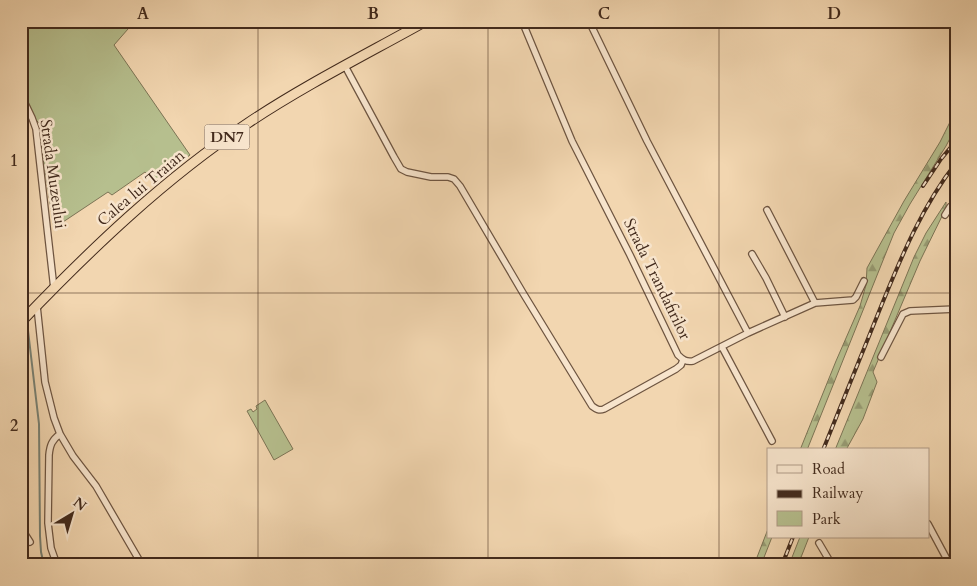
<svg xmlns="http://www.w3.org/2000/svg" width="977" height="586" font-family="Cardo,serif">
<defs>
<pattern id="forest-firs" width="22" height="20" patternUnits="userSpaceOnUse" patternTransform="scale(1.25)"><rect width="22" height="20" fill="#b6bf8e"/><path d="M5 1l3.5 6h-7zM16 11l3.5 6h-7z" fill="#969b73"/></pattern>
</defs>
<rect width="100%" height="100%" fill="#f2d6b0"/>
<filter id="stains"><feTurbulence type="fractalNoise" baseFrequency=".004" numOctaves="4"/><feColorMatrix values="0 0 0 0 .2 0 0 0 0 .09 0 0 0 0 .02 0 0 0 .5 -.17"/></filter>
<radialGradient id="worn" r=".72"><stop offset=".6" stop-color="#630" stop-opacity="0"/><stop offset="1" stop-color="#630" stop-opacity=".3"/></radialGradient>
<path fill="#b6bf8e" stroke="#7c7455" d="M21 21H135L114 45 190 155 154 182 145 172 112 195 108 192 54 228 41 145V125L34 118 21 88Z
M265 400 293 449 274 460 247 411 251 409 253 412 257 409 256 406Z"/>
<path fill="url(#forest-firs)" stroke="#7c7455" d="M956 110V127L946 146 910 204 894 233 807 450H800L836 361 860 306 866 285 867 268 904 201 940 142Z
M946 202V208L920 261 873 372 877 382 863 419 846 450H835L914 257 926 233Z
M768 529V537H772L761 565H754Z
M800 537H809L798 565H789Z"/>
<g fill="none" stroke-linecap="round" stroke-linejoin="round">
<path stroke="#778073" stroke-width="2" d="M21 290 25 312
M27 322 39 424 40 536 41 552 44 565"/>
<defs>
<path id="minor" d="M522 21 572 141 630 255 678 355C683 360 686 362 693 361L748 333 815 303 853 300 856 297 864 281
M589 21 647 141 748 333
M345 66 394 157 401 169 407 172 431 177H448L454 179 460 186 523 293 592 406C596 409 599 411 604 409L676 369 681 365 683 360
M21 95 32 118 36 129 54 289
M767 210 815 303
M945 215 950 207 956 211
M752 254 766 278 785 317
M37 306 45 382 54 418 60 434 73 456 96 486 142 565
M722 347 772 441
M881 357 903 314 910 311 956 309
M928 524 950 565
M21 528 30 542
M819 543 832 565
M57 565 51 548 48 523 49 455C50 445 52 440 60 434"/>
<path id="highway" d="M21 322C91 249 164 179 248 123 305 85 367 54 426 21"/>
</defs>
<use href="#minor" stroke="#6e5541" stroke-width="8"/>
<use href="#highway" stroke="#422a1c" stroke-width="11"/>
<use href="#minor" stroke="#f7e4cc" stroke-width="5.5"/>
<use href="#highway" stroke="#f2d6b0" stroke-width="9"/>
<defs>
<path id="rail" d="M923 186 941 159 956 141
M823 450C843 401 862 353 882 304 902 255 923 205 956 163
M782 565 793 537"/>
</defs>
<use href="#rail" stroke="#422a1c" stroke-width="4"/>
<use href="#rail" stroke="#f7e4cc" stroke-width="2" stroke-dasharray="5.5" stroke-linecap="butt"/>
</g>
<path fill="none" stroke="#422a1c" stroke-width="1" stroke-opacity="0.55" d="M258 21V565M488 21V565M719 21V565M21 293H956"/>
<g text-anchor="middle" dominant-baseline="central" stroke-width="5" stroke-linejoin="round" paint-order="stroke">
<rect fill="#f7e4cc" stroke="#786251" stroke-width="1" x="204.5" y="124.5" width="45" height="25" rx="4"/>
<g font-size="15" font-weight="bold" fill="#422a1c">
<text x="227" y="137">DN7</text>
</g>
<g font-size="16" fill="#422a1c" stroke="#f7e4cc">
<text transform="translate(53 174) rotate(82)">Strada Muzeului</text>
<text transform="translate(141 188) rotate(-40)">Calea lui Traian</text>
<text transform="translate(657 279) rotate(64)">Strada Trandafirilor</text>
</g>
</g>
<rect width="977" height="586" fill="none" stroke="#f2d6b0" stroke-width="55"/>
<rect x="767" y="448" width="162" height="90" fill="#f7e4cc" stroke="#af9a86"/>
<rect x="777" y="465" width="25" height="8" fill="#f7e4cc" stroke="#af9a86"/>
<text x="812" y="474" font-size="15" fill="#422a1c">Road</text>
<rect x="777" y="490" width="25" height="8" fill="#422a1c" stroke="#af9a86"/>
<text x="812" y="498" font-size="15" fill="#422a1c">Railway</text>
<rect x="777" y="511" width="25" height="15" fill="#b6bf8e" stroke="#af9a86"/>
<text x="812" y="524" font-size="15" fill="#422a1c">Park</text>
<g transform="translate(72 514) rotate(38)" stroke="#f7e4cc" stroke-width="4" paint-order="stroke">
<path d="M0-4L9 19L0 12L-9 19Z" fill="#422a1c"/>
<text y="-8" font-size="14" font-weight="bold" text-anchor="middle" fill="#422a1c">N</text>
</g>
<rect x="28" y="28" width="922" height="530" fill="none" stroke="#422a1c" stroke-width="2"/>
<g font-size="16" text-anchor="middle" font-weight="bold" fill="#422a1c">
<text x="143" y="19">A</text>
<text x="373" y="19">B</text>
<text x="604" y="19">C</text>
<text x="834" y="19">D</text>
<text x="14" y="166">1</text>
<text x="14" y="431">2</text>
</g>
<rect width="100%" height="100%" filter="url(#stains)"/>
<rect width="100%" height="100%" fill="url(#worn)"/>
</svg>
